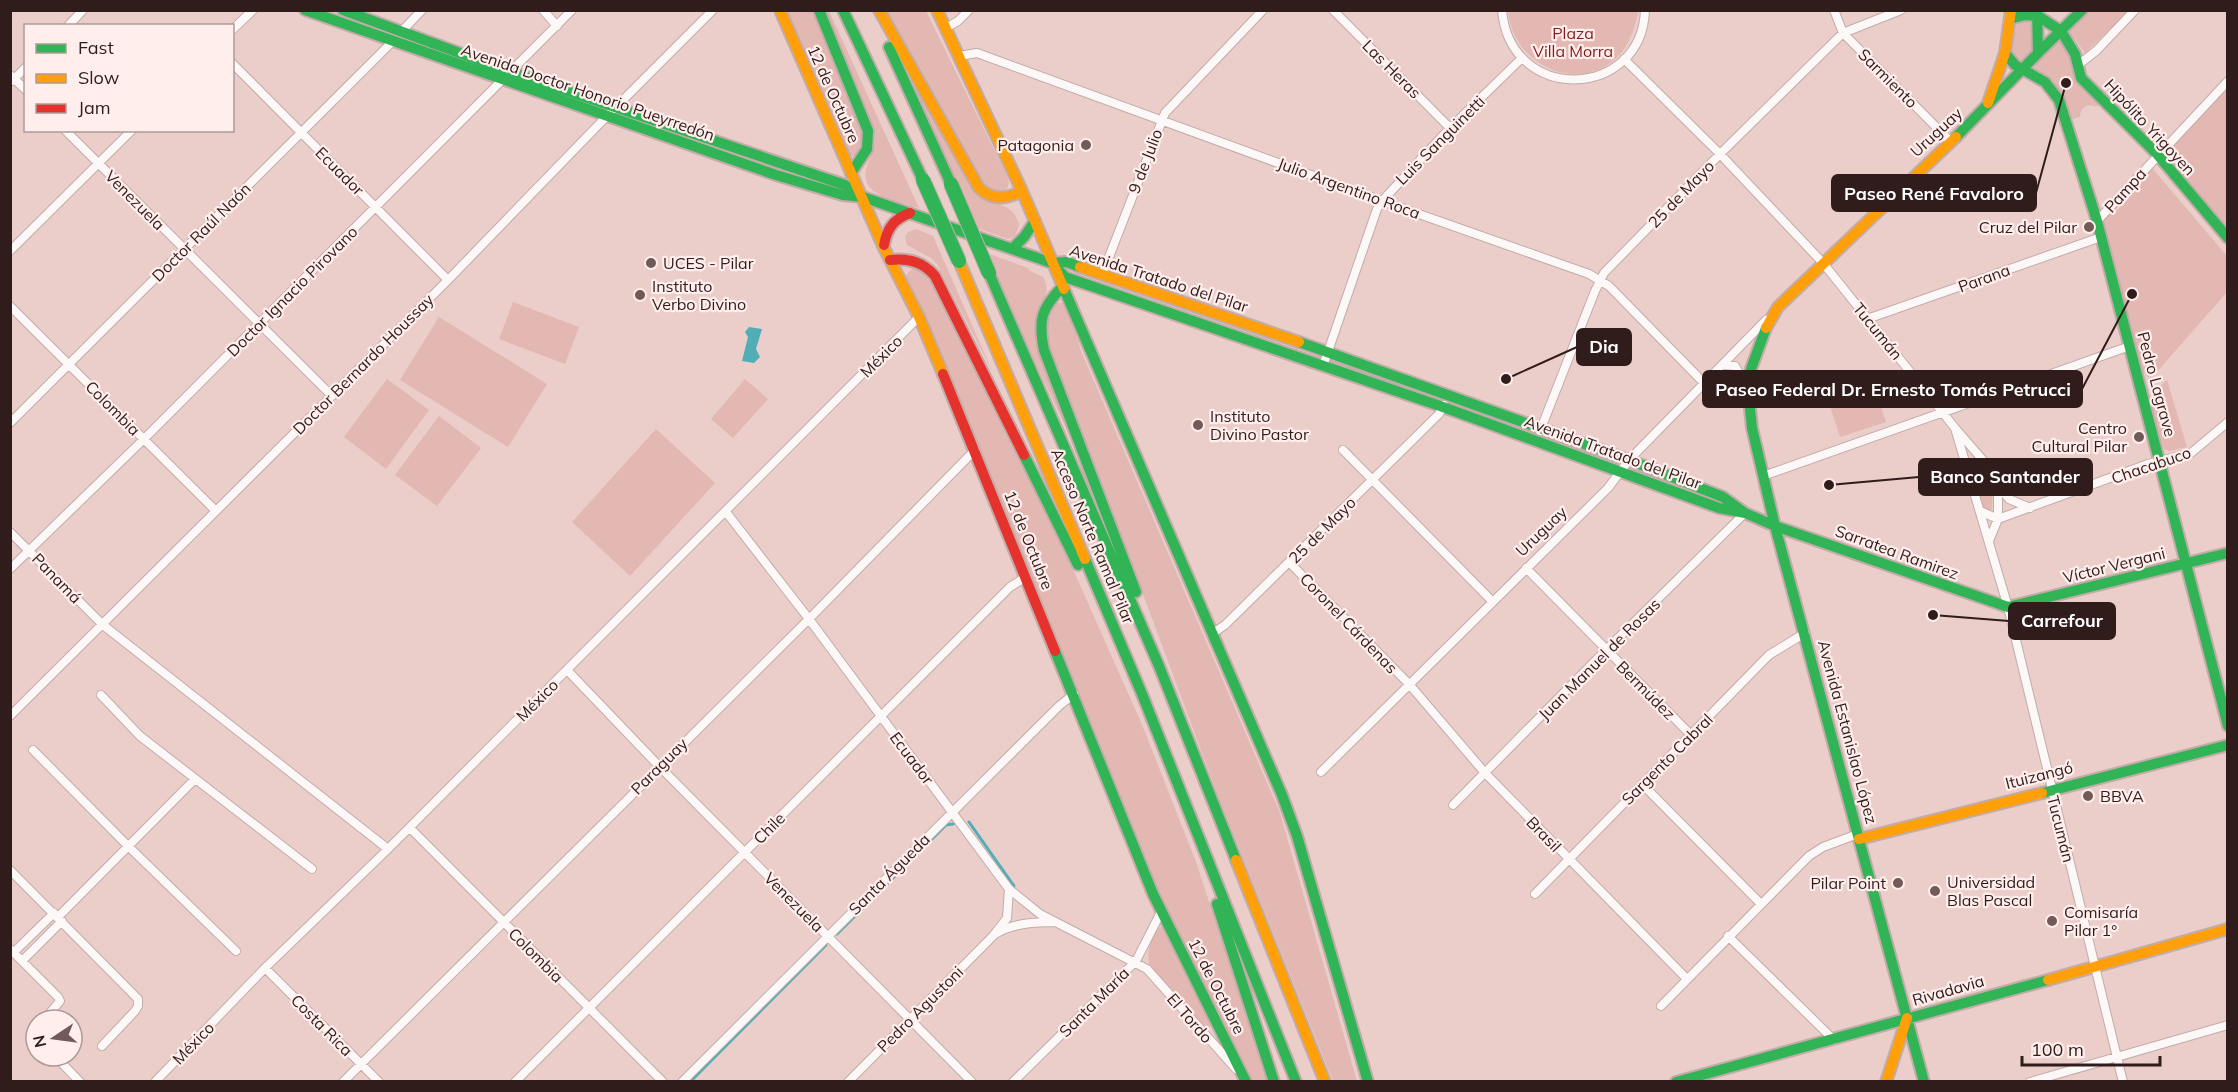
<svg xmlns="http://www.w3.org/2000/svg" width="2238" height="1092" font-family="Mulish,sans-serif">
<rect width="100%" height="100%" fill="#ebcdca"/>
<path fill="#e3b7b2" d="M1508 10H1638V14C1634 28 1631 40 1622 52 1583 98 1512 67 1508 10Z
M783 11H813L861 122 864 149 855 157 846 153Z
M822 11H829L919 208C901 202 860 197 866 170 870 154 876 151 875 133Z
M884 11H926L1007 176 1009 183 1007 189 997 194 984 186Z
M2087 11H2129L2085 53 2068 30Z
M2023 20 2032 24C2033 39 2037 56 2019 60L2012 54 2011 50 2017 24Z
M2060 40 2069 53 2075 77 2099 104 2096 107C2087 102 2080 108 2080 117L2069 120 2047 78 2035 68 2036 62Z
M897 56 990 201C1005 206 1016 209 1019 226L1015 236 1008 239 974 227Z
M2227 88V228L2165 153Z
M2152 168 2227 256V292L2155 374 2148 377 2142 371 2104 221 2107 215 2116 212Z
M916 229 933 236 993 373 937 264 931 258 907 245 905 237 908 232Z
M984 252 1028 268 1030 271 1043 277C1050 291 1046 298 1037 310L1079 456Z
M913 268 922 270 929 277 1040 495 1143 727 1196 862 1268 1081H1252L1167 913 1042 600 1004 514 904 277Z
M513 302 579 327 565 364 499 339Z
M1056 303H1062L1071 318 1081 351 1280 813 1357 1081H1333L1220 801 1106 495 1051 360 1043 323 1046 311Z
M439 317 547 384 508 447 400 380Z
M387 379 429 410 386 469 344 437Z
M745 379 768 399 733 438 711 419Z
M2167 380 2187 447 2169 451 2164 449 2150 400 2151 395Z
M1873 384 1886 422 1840 437 1828 400Z
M439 416 481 448 437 506 395 475Z
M656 429 715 483 630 576 572 522Z
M1982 469C1995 477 1992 495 1992 509L1989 512H1986C1979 502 1974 485 1975 473Z
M1160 927 1166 928 1211 1025 1209 1028 1205 1029 1150 967C1146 955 1150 936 1160 927Z"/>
<path fill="#51aeb6" d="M749 327 762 329 756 349 760 357 754 363 742 361 748 337 745 332Z"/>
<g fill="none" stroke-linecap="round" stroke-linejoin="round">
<path stroke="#51aeb6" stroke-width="3" d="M969 822 1014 886
M837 934 946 825 953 824
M690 1082 826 945"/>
<defs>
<path id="street" d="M543 10 557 26
M1333 10 1450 128
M1502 10C1510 105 1642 100 1645 10
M1834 10 1843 33 1950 141
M68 26 83 10
M946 28 958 21 969 10
M232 30 253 10
M401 32 422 10
M959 56 977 53 1382 201 1589 274 1609 286 1704 383
M1624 59 1720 154 1823 263 1955 428 1988 466 1997 484 1998 497V519L1989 541
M232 63 448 280
M2078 65 2096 51 2135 10
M10 75 26 90
M12 81 26 67
M65 130 332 396
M2097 221 2228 81
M10 251 132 130
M1102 275 1165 113 1263 10
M10 306 216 511
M1867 319 2101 237
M1723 365 1735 366 1747 388
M1323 366 1377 209 1382 201 1450 128 1522 58
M10 423 393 41
M1955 428 2008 607 2123 1082
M1540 431 1595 291 1604 273 1720 154 1843 33 1901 10
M1343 450 1492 601
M1763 476 2130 346
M1997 485 2009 499 2030 508
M1980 511 1998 519
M726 512 809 619 1009 889 1040 914 1147 969 1236 1069
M1998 519 2148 464 2191 453 2228 422
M10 532 103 625 388 849
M1290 563 1409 684 1485 773 1686 978
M1526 568 1691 735
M10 569 144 439 572 10
M1213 633 1225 625 1439 414 1444 405
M567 670 659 766 972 1082
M101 695 140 736 312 869
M10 716 448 280 606 117 713 10
M33 750 128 846 236 951
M1321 772 1608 488 1629 460 1766 320
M1642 784 1761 904
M1453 805 1606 650 1745 513
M410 828 663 1082
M10 870 138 999V1006L135 1011 102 1046
M1535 894 1769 655 1805 633
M58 917 195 779
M997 933C1014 923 1036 922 1055 922
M1728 936 1834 1040
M10 949 58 997 60 1001 44 1020
M14 952 54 913
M22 961 62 921
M265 968 379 1082
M1661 1006 1809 856 1823 847 1858 834
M36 1028 34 1030 36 1037
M55 1056 80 1082
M155 1082 265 968 388 849 919 317
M343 1082 809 619 975 450
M515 1082 1010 587 1026 577
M682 1082 1059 706 1074 694
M848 1082 993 936 1007 918 1009 889
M1013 1082 1136 961 1161 912
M2030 1082 2228 1025"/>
<path id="fast" d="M305 10 776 175 843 195 863 197 1052 263 1067 262 1080 267
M343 10 511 72 845 185 862 197
M819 10 868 131 867 149 851 173
M843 10 923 180
M2010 19 2025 15 2038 16 2061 31 2075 54 2081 78 2157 154 2228 238
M889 47 951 184
M2005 53 2015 65 2045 82 2059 100 2097 221 2228 726
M2038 53 2082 10
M1956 137 2038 53 2037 10
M1012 249 1024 237 1035 221
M1052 263 1065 277 1443 407 1719 508 1745 513 1775 526
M989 273 1159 666 1236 860
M1062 287C1041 309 1038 320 1044 350L1136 592
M1064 289 1282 795 1297 836 1368 1082
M1766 328 1751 369 1748 390 1752 428 1775 526 1924 1082
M1299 342 1629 460 1723 497 1745 513
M1024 455 1078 565
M1775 526 2008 607 2228 553
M1085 559 1142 694 1296 1082
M1055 651 1153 894 1246 1082
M2042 793 2228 745
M1217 904 1274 1082
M1676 1082 2048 980"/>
<path id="slow" d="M780 10 883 246 919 317 943 374
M879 10 979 188C993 201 1006 199 1022 191
M937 10 1022 191 1064 289
M1988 103 2005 53 2011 10
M959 261 1085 559
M1080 267 1299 342
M1766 328 1778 307 1956 137
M1859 839 2042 793
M1236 860 1325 1082
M2048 980 2228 929
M1886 1082 1907 1018"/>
<path id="jam" d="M884 245C887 228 894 219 910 213
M890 260C909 258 923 262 935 276L1024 455
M943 374 1055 651"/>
</defs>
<use href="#street" stroke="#c2aca9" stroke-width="10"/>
<use href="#fast" stroke="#c2aca9" stroke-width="14"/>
<use href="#slow" stroke="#c2aca9" stroke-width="14"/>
<use href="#jam" stroke="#c2aca9" stroke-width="14"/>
<use href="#street" stroke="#fcf8f7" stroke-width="8"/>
<use href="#fast" stroke="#30b455" stroke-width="10"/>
<use href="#slow" stroke="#ff9f0a" stroke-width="10"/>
<use href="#jam" stroke="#e5322d" stroke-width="10"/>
<defs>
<path id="fast-bridge" d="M923 180 959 261
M951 184 989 273"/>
</defs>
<use href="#fast-bridge" stroke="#bfafae" stroke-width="16" stroke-linecap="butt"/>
<use href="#fast-bridge" stroke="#30b455" stroke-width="14"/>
</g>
<g fill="#715a58" stroke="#ffeeec" stroke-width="2">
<circle cx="1086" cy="145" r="6"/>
<circle cx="2089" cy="227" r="6"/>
<circle cx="651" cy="263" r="6"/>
<circle cx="640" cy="295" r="6"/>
<circle cx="1198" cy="425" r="6"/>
<circle cx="2139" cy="437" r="6"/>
<circle cx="2088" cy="796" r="6"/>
<circle cx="1898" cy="883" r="6"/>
<circle cx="1935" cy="891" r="6"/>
<circle cx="2052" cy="921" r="6"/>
</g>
<g text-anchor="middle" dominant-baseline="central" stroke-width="4.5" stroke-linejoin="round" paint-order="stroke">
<g font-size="16" fill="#821b1c" stroke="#ffeeec">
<text x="1573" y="33">Plaza<tspan x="1573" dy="18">Villa Morra</tspan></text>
</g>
<g font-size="16" fill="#301c1a" stroke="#ffeeec">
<text transform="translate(1392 69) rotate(45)">Las Heras</text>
<text transform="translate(1888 78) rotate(45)">Sarmiento</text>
<text transform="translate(588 92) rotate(19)">Avenida Doctor Honorio Pueyrredón</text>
<text transform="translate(834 94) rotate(66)">12 de Octubre</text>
<text transform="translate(2150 127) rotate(47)">Hipólito Yrigoyen</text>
<text transform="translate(1936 132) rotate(-43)">Uruguay</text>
<text transform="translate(1440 140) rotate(-45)">Luis Sanguinetti</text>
<text transform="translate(1145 161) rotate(-69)">9 de Julio</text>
<text transform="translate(340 171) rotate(45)">Ecuador</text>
<text transform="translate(1349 188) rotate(20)">Julio Argentino Roca</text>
<text transform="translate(2125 190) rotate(-48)">Pampa</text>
<text transform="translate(1681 194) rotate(-46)">25 de Mayo</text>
<text transform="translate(135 200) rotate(45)">Venezuela</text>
<text transform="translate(201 232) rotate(-45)">Doctor Raúl Naón</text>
<text transform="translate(1159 278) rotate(18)">Avenida Tratado del Pilar</text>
<text transform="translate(1984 278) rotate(-20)">Parana</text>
<text transform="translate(292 291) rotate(-45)">Doctor Ignacio Pirovano</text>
<text transform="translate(1878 331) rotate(51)">Tucumán</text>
<text transform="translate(881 356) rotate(-45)">México</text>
<text transform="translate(363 364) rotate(-45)">Doctor Bernardo Houssay</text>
<text transform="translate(2157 384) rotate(75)">Pedro Lagrave</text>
<text transform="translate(113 408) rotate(45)">Colombia</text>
<text transform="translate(1613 452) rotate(20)">Avenida Tratado del Pilar</text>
<text transform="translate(2151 465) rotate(-19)">Chacabuco</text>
<text transform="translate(1322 530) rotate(-45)">25 de Mayo</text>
<text transform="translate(1541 531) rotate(-44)">Uruguay</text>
<text transform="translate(1093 536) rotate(67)">Acceso Norte Ramal Pilar</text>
<text transform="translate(1029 540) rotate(68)">12 de Octubre</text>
<text transform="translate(1897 552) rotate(20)">Sarratea Ramirez</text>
<text transform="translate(2114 565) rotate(-14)">Víctor Vergani</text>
<text transform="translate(57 578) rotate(46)">Panamá</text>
<text transform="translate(1349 623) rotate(46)">Coronel Cárdenas</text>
<text transform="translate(1599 659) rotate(-45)">Juan Manuel de Rosas</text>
<text transform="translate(1646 690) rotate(45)">Bermúdez</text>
<text transform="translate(537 700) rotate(-45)">México</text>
<text transform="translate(1848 732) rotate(75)">Avenida Estanislao López</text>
<text transform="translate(912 758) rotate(53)">Ecuador</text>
<text transform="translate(1667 759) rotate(-45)">Sargento Cabral</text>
<text transform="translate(659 766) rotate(-45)">Paraguay</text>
<text transform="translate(2039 775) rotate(-14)">Ituizangó</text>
<text transform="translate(769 828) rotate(-45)">Chile</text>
<text transform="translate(2061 829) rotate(76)">Tucumán</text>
<text transform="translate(1544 834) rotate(46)">Brasil</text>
<text transform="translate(889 874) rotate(-45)">Santa Águeda</text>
<text transform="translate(794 902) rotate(45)">Venezuela</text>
<text transform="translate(536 955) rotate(45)">Colombia</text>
<text transform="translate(1217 986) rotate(63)">12 de Octubre</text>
<text transform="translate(1948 990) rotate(-16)">Rivadavia</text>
<text transform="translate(1094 1002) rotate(-45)">Santa María</text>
<text transform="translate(920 1009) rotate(-45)">Pedro Agustoni</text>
<text transform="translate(1190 1018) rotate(49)">El Tordo</text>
<text transform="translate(322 1025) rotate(45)">Costa Rica</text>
<text transform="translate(193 1043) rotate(-46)">México</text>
</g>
<g font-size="16" fill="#301c1a" stroke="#ffeeec" text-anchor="start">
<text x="1074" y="145" text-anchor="end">Patagonia</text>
<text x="2077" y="227" text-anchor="end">Cruz del Pilar</text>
<text x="663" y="263">UCES - Pilar</text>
<text x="652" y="286">Instituto<tspan x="652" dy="18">Verbo Divino</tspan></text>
<text x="1210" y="416">Instituto<tspan x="1210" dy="18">Divino Pastor</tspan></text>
<text x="2127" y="428" text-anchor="end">Centro<tspan x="2127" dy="18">Cultural Pilar</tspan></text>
<text x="2100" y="796">BBVA</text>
<text x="1947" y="882">Universidad<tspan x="1947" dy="18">Blas Pascal</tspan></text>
<text x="1886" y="883" text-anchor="end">Pilar Point</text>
<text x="2064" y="912">Comisaría<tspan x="2064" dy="18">Pilar 1°</tspan></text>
</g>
</g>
<path fill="none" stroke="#301c1a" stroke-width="2" d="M2066 83L2036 193M1506 379L1577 347M2132 294L2082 389M1829 485L1919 477M1933 615L2009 621"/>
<g fill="#301c1a" stroke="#ffeeec" stroke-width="2">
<circle cx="2066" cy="83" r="6"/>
<circle cx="1506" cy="379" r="6"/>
<circle cx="2132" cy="294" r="6"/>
<circle cx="1829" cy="485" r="6"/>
<circle cx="1933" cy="615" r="6"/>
</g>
<g fill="#301c1a" stroke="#301c1a" stroke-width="2">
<rect x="1832" y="175" width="204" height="36" rx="6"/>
<rect x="1577" y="329" width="54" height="36" rx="6"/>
<rect x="1703" y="371" width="379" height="36" rx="6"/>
<rect x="1919" y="459" width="173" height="36" rx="6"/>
<rect x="2009" y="603" width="106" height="36" rx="6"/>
</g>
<g font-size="18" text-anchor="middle" font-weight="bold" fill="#fff">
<text x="1934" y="200">Paseo René Favaloro</text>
<text x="1604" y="353">Dia</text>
<text x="1893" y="396">Paseo Federal Dr. Ernesto Tomás Petrucci</text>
<text x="2005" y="483">Banco Santander</text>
<text x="2062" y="627">Carrefour</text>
</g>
<rect width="2238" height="1092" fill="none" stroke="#301c1a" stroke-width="24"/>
<rect x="24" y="24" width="210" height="108" fill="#ffeeec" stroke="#ac9a98" stroke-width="1.5"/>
<rect x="36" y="44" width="30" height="9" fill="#30b455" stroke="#ac9a98" stroke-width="1.5"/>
<text x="78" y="54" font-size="18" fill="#301c1a">Fast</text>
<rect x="36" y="74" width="30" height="9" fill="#ff9f0a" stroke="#ac9a98" stroke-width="1.5"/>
<text x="78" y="84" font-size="18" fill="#301c1a">Slow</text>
<rect x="36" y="104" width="30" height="9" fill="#e5322d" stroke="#ac9a98" stroke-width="1.5"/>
<text x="78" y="114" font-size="18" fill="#301c1a">Jam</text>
<g transform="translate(54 1038) rotate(257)"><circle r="28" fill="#ffeeec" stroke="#ac9a98" stroke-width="1.5"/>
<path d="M0-4.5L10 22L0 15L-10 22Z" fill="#715a58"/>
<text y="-9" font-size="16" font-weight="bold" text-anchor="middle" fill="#301c1a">N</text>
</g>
<path d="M2022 1056v9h138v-9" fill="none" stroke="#301c1a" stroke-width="3"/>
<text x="2031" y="1056" font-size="18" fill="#301c1a" stroke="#ffeeec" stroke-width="4.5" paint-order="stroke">100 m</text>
</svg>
